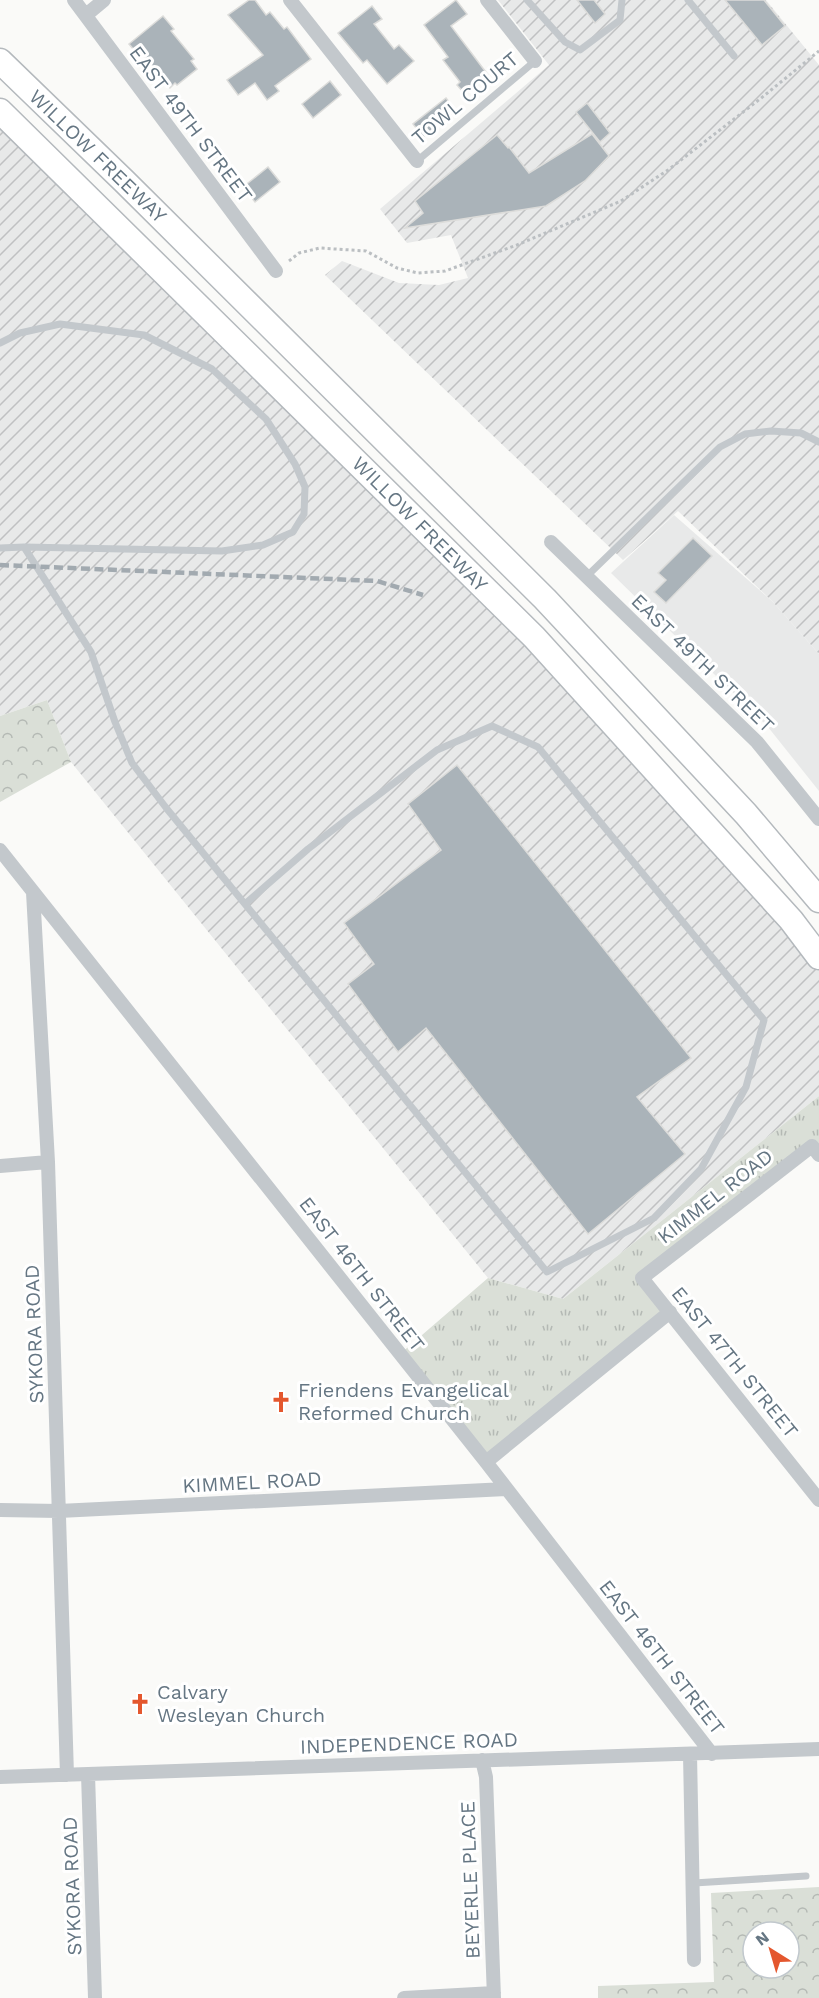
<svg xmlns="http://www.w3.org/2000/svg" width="819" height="1998" font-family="'Work Sans',sans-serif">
<defs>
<pattern id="industrial-furrows" width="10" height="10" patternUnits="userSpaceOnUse" patternTransform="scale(1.5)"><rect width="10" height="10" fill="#e8e9e9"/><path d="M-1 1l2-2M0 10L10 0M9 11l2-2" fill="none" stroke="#c0c1c2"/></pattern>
<pattern id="grass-tufts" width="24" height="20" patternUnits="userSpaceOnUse" patternTransform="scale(1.5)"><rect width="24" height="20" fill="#dadfd7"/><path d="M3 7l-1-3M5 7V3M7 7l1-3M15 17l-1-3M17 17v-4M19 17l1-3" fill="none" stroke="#b4b9b4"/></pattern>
<pattern id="forest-crowns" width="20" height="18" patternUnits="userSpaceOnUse" patternTransform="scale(1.5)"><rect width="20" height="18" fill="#dadfd7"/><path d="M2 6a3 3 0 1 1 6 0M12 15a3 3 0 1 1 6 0" fill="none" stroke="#b4b9b4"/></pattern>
</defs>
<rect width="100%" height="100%" fill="#fafaf8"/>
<path fill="#e8e9e9" d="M674 515 773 602 819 654V791L768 727 611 573Z"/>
<path fill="url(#industrial-furrows)" d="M498 0H766L819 65V654L773 602 678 511 623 560 325 275 342 261 399 283 439 285 468 278 451 235 407 243 380 209 549 65Z
M0 111 534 637 819 957V1096L563 1299 488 1278 71 762 47 700 0 716Z"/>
<path fill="url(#grass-tufts)" d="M819 1096V1155L812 1146 642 1277 670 1312 486 1462 400 1354 488 1278 563 1299Z"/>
<path fill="url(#forest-crowns)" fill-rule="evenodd" d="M47 700 71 762 0 802V716Z
M819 1887V1998H598V1986L714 1982 711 1893ZM753 1932H789V1968H753Z"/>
<path fill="#aab3b9" stroke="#dcdcda" stroke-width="1.5" d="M249 0H255L266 15 270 12 284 29 287 27 311 59 275 86 279 91 267 100 255 83 238 95 227 80 263 55 228 15Z
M456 0 467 14 451 26 488 75 465 94 457 85 460 82 443 60 448 57 424 25Z
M577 0H594L605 14 595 23Z
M725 0H764L785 26 762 45Z
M372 6 382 19 374 24 394 49 399 45 414 61 387 84 367 60 363 63 338 33Z
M163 16 174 29 171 31 194 59 191 61 197 69 177 85 175 83 170 88 143 55 140 57 129 44Z
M330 81 341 95 313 118 302 104Z
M446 98 456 111 423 137 413 124Z
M587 103 610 133 600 142 576 112Z
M592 134 609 156 585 181 546 206 405 228 423 213 415 201 497 135 508 148 509 147 529 173Z
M268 167 280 182 255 202 243 187Z
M693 538 712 556 666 603 654 592 666 580 658 573Z
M457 765 691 1058 637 1097 685 1154 588 1234 426 1028 398 1052 348 984 374 964 344 923 441 850 408 804Z"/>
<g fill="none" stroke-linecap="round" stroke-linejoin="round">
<defs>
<path id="highway" d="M0 61 124 181 545 599 746 814 819 900
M0 111 534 637 791 920 819 957"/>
</defs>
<use href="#highway" stroke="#b4b9bd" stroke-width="27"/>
<path stroke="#bbbfc2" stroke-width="3" stroke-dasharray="3 3" stroke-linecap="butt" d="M289 261 299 253 320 248 366 251 397 268 418 273 445 271 517 245 621 201 668 170 760 99 819 51"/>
<path stroke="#c3c8cc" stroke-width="7" d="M527 0 565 42 580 50 620 20 622 0
M688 0 734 56
M417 161 535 61
M0 343 20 333 60 324 144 335 212 369 266 419 295 464 305 487 304 514 293 532 263 545 222 551 24 547
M0 548 24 547 91 652 115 722 132 763 167 809 547 1272 654 1218 701 1169 746 1087 764 1020 538 747 492 726 437 750 308 849 245 904
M586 577 720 447 745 434 771 431 801 433 819 442
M694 1883 806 1876"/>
<path stroke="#c3c8cc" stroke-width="14" d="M74 0 276 271
M290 0 417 161
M487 0 535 61
M86 15 104 0
M551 542 757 742 819 819
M0 850 486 1462 712 1754
M33 892 48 1162 67 1775
M819 1155 812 1146 642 1278 819 1500
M0 1166 48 1162
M486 1462 670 1312
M0 1510 59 1511 506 1489
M690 1754 694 1960
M482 1760 486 1777 494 1998
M88 1774 95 1998
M0 1777 819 1749
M404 1998 494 1993"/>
<use href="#highway" stroke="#fff" stroke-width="24"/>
<path stroke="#a2aab0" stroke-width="4.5" stroke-dasharray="9 4.5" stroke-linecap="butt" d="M0 565 377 581 423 595"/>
</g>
<defs>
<symbol id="church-bare" viewBox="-9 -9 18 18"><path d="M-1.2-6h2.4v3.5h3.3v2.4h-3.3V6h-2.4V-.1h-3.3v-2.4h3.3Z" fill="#e4572e" stroke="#fff" stroke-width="2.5" paint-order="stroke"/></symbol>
</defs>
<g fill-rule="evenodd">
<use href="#church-bare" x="266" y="1387" width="30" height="30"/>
<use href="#church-bare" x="125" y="1689" width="30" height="30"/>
</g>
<g text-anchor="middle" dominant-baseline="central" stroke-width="6" stroke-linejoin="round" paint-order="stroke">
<g font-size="20" fill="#657683" stroke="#fff">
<text transform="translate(465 98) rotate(-40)">TOWL COURT</text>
<text transform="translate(191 124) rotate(53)">EAST 49TH STREET</text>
<text transform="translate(98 156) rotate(44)">WILLOW FREEWAY</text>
<text transform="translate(420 524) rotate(45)">WILLOW FREEWAY</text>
<text transform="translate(703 663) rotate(44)">EAST 49TH STREET</text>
<text transform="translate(715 1196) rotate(-38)">KIMMEL ROAD</text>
<text transform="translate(362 1274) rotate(52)">EAST 46TH STREET</text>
<text transform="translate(34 1334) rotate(-92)">SYKORA ROAD</text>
<text transform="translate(735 1362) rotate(51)">EAST 47TH STREET</text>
<text transform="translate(252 1482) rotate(-3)">KIMMEL ROAD</text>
<text transform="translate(662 1657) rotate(52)">EAST 46TH STREET</text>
<text transform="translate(409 1743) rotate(-2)">INDEPENDENCE ROAD</text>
<text transform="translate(470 1880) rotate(-92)">BEYERLE PLACE</text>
<text transform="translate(72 1886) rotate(-92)">SYKORA ROAD</text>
</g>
<g font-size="20" fill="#657683" stroke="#fff" text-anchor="start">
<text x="298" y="1390">Friendens Evangelical<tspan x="298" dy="23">Reformed Church</tspan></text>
<text x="157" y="1692">Calvary<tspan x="157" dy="23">Wesleyan Church</tspan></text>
</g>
</g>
<g transform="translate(771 1950) rotate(323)"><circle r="28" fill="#ffffff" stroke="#c1c8cd" stroke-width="1.5"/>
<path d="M0-4.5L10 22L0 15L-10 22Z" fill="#e4572e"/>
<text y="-9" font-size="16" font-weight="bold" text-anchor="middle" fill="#657683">N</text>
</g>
</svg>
